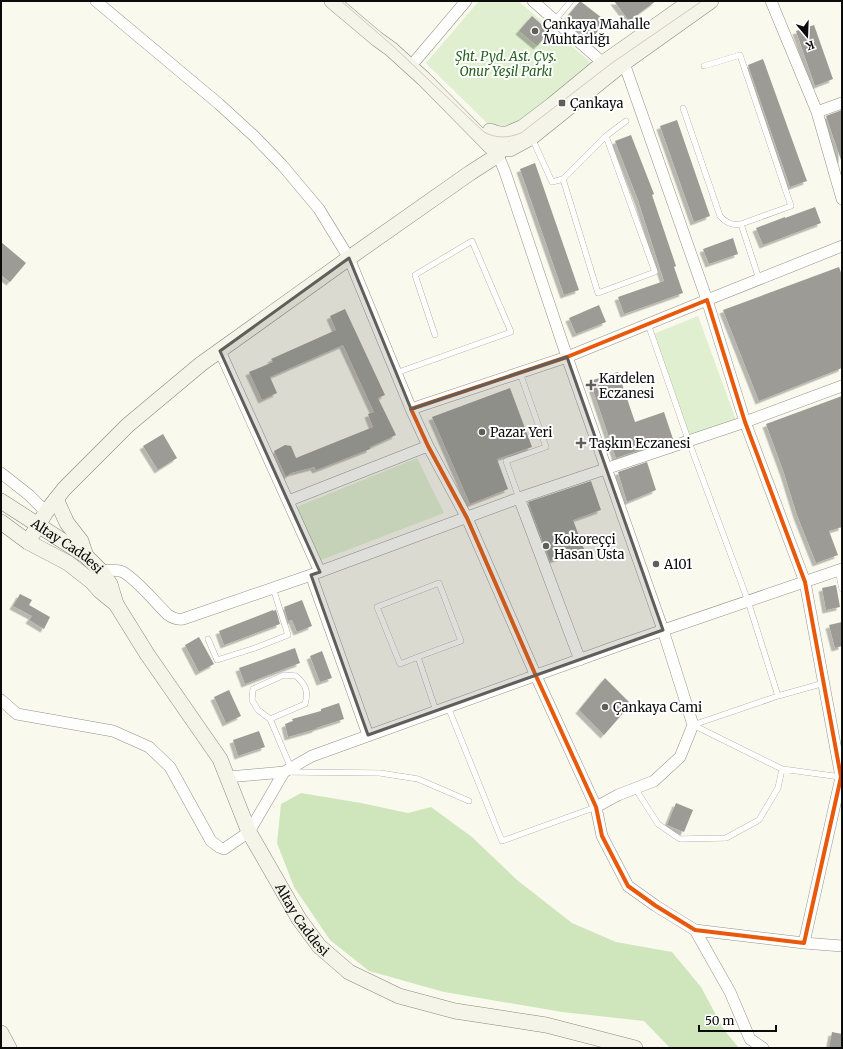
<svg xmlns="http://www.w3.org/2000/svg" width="843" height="1049" font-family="Merriweather,serif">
<defs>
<filter id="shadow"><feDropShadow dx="-3.5" dy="3.5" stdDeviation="0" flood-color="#0004"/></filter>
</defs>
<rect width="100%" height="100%" fill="#faf9ee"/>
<path fill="#dfefcf" d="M479 1H518L594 65 510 128 491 127 426 63Z
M698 316 736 420 688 436 651 335Z
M417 458 444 513 316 562 294 508Z"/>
<path fill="#cfe6bd" d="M301 793 361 803 408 813 431 807 472 837 517 880 572 923 616 942 672 952 701 987 724 1030 739 1048H670L644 1021 562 1012 444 992 369 971 330 940 294 887 277 843 281 804Z"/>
<path fill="#9c9b95" filter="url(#shadow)" d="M580 1 606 21 592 38 566 18Z
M614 1H656L629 21Z
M532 16 550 32 537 46 519 31Z
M814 25 833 79 815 86 796 31Z
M763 59 807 181 790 187 748 65Z
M842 110V160H841L826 116Z
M677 120 710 216 694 222 660 126Z
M631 135 654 194 652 195 676 266 674 267 683 293 624 314 618 297 664 281 638 200 615 141Z
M535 163 579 290 564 295 520 169Z
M815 207 821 223 763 245 756 228 785 217V218Z
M733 238 738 254 709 264 703 249Z
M1 242 26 263 10 282 1 275Z
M839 267 842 275V368L759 401 723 310Z
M599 305 606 322 576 334 569 318Z
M345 309 385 395 378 398 396 435 370 447V449L316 470 314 467 291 473 286 477 274 451 285 445 291 446 296 458 373 427 368 414 374 412 343 345 270 377 277 393 262 400 249 372 273 362 271 359 336 330 330 316Z
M618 372 635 422 664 412 673 439 616 458 590 381Z
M510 388 532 447 497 459 508 489 470 504 432 417Z
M842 396V527L829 531 838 555 816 563 797 515 784 473 766 424Z
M163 434 177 458 158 470 143 446Z
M647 462 656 490 627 502 618 472Z
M591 481 601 510 573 520 584 549 550 561 528 502Z
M836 585 840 607 826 610 822 588Z
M20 594 32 600 29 605 50 617 44 629 29 620 32 616 13 606Z
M302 600 312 626 297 632 292 620 288 621 284 607Z
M273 610V611L276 610 280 624 224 645 219 631Z
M842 622V646L835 648 829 625Z
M199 637 214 664 199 672 185 645Z
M295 648 300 663 245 684 239 668Z
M322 651 332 678 320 682 310 656Z
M605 678 631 704 604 735 579 710Z
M229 690 241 716 226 723 214 697Z
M339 703 344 719 316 728V729L288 737 285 724 293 721 292 719 321 711V709Z
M259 731 265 747 238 756 233 740Z
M676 803 693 810 684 832 667 825Z
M832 1032 842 1034V1048H829Z"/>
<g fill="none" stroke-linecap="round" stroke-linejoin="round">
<defs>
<path id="lane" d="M555 20 571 1
M683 108 720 216C726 223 732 226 741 224L791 206 740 55 704 66
M532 138 552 182 563 179 606 136 626 121
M563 179 598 293 655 272 606 136
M741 224 759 279
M648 324 689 442 748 601 778 696
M396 373 511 332 472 241 415 275 435 335
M519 498 506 461 546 447 520 373
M838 570 842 589
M208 639 217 660 255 648 288 635 273 588
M418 657 400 664 377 607 439 583 461 641 418 657 436 711
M448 707 502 841 596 807
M270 719 258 710 252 700 253 689 284 675 296 676C305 684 309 691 305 704L270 719 291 768
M693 725 782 769 841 777
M693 725 778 696 824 683
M288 772 380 773 418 779 469 801
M635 788 658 824 680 839 726 838 759 820 778 788 782 769"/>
<path id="street" d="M96 1 219 104 254 136 282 165 319 209 349 258 411 409
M533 1 603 63H624L707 300 842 246
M771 1 817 112 842 199
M416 60 466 1
M817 112 842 103
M498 155 505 172 567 357 663 630 693 725 680 757 654 781 618 795 596 807
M220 351 320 572
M1 473 29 495 46 512
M519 498 580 660
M288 501 428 446
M101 571C108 570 116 569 123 572 136 579 155 602 167 614 172 618 176 620 183 619L311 575 519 498 745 422 842 386
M311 575 368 735
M1 700 17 714 113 731 149 747 170 767 211 841 219 847 224 849 249 832 284 772
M228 777 284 772 312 756 620 645 842 569
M841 777 805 582 745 422 707 300 567 357 411 409 428 446 467 518 536 676 596 807 602 836 628 886 656 906 695 930 804 943 841 777H842
M695 930 730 992 750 1039 763 1048
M804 943 842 946"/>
<g id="secondary">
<path d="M332 1 377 39 391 49 424 79 491 147 510 149 532 137 624 63 711 1"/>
<path d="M490 131 499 134H507L523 127 552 105 603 63 691 1"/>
<path d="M56 499 67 523 81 541 86 556"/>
<path id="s1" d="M1 501 86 556 101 571 110 584 116 604 147 654 220 759 249 832 299 919 319 946 349 972 399 996 455 1011 546 1025 635 1048"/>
<path d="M1 522 28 542 68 563 91 581 100 591 116 604"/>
<path d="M28 542 46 512 64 489 128 425 201 364 349 258 470 173 498 155C500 148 502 140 499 134"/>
<path d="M1 1033 9 1048"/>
</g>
</defs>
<use href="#lane" stroke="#93928d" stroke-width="6"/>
<use href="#street" stroke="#93928d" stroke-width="12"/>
<use href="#secondary" stroke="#898984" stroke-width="16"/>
<use href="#lane" stroke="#fefefc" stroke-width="5.5"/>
<use href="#street" stroke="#fefefc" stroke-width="11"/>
<use href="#secondary" stroke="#f4f4e8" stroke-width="15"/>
<path stroke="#d5c6c4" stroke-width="1" d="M341 1 394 47 484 132C497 139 508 138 521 133L612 63 702 1"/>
<defs>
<path id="cycleway" d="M841 777 805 582 745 422 707 300 567 357 411 409 428 446 467 518 536 676 596 807 602 836 628 886 656 906 695 930 804 943 841 777H842"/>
</defs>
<use href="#cycleway" stroke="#fff" stroke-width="6"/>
<use href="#cycleway" stroke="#e8590c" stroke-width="4"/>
</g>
<path fill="#5f5e5a" fill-opacity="0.2" stroke="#5f5e5a" stroke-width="3" stroke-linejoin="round" d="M349 258 411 409 567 357 663 630 368 735 311 575 320 572 220 351Z"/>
<g fill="#5f5e5a" stroke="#fff" stroke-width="1.5">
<circle cx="535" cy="31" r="4"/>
<rect x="558" y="99" width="8" height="8" rx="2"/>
<path d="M589 379h4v4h4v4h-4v4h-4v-4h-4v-4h4z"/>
<circle cx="482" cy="432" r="4"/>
<path d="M579 437h4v4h4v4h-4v4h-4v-4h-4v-4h4z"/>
<circle cx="546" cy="546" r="4"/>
<circle cx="656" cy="564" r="4"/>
<circle cx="605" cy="707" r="4"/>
</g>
<g text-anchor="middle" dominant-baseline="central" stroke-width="4" stroke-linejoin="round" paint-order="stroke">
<g font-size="13" fill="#0b0b0b" stroke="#fff" text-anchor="start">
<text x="543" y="24">Çankaya Mahalle<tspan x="543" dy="15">Muhtarlığı</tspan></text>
<text x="570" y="103">Çankaya</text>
<text x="599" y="378">Kardelen<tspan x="599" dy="15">Eczanesi</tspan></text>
<text x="490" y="432">Pazar Yeri</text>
<text x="589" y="443">Taşkın Eczanesi</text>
<text x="554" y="539">Kokoreççi<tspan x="554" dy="15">Hasan Usta</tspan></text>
<text x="664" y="564">A101</text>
<text x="613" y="707">Çankaya Cami</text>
</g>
<g font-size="13" font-style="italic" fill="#24601e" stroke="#fff">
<text x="506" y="56">Şht. Pyd. Ast. Çvş.<tspan x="506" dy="15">Onur Yeşil Parkı</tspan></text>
</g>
<g font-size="13" fill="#0b0b0b" stroke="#fff">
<text stroke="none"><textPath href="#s1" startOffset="80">Altay Caddesi</textPath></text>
<text stroke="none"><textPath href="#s1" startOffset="527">Altay Caddesi</textPath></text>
</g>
</g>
<rect width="843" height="1049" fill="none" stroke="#0b0b0b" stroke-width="4"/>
<g transform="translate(807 36) rotate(161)" stroke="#ffffff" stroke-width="3" paint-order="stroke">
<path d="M0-3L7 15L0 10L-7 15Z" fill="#0b0b0b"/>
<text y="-6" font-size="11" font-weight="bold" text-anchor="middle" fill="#0b0b0b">K</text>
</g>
<path d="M699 1025v6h77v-6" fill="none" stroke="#0b0b0b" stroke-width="2"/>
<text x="705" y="1025" font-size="12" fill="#0b0b0b" stroke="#ffffff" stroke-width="3" paint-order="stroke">50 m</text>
</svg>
